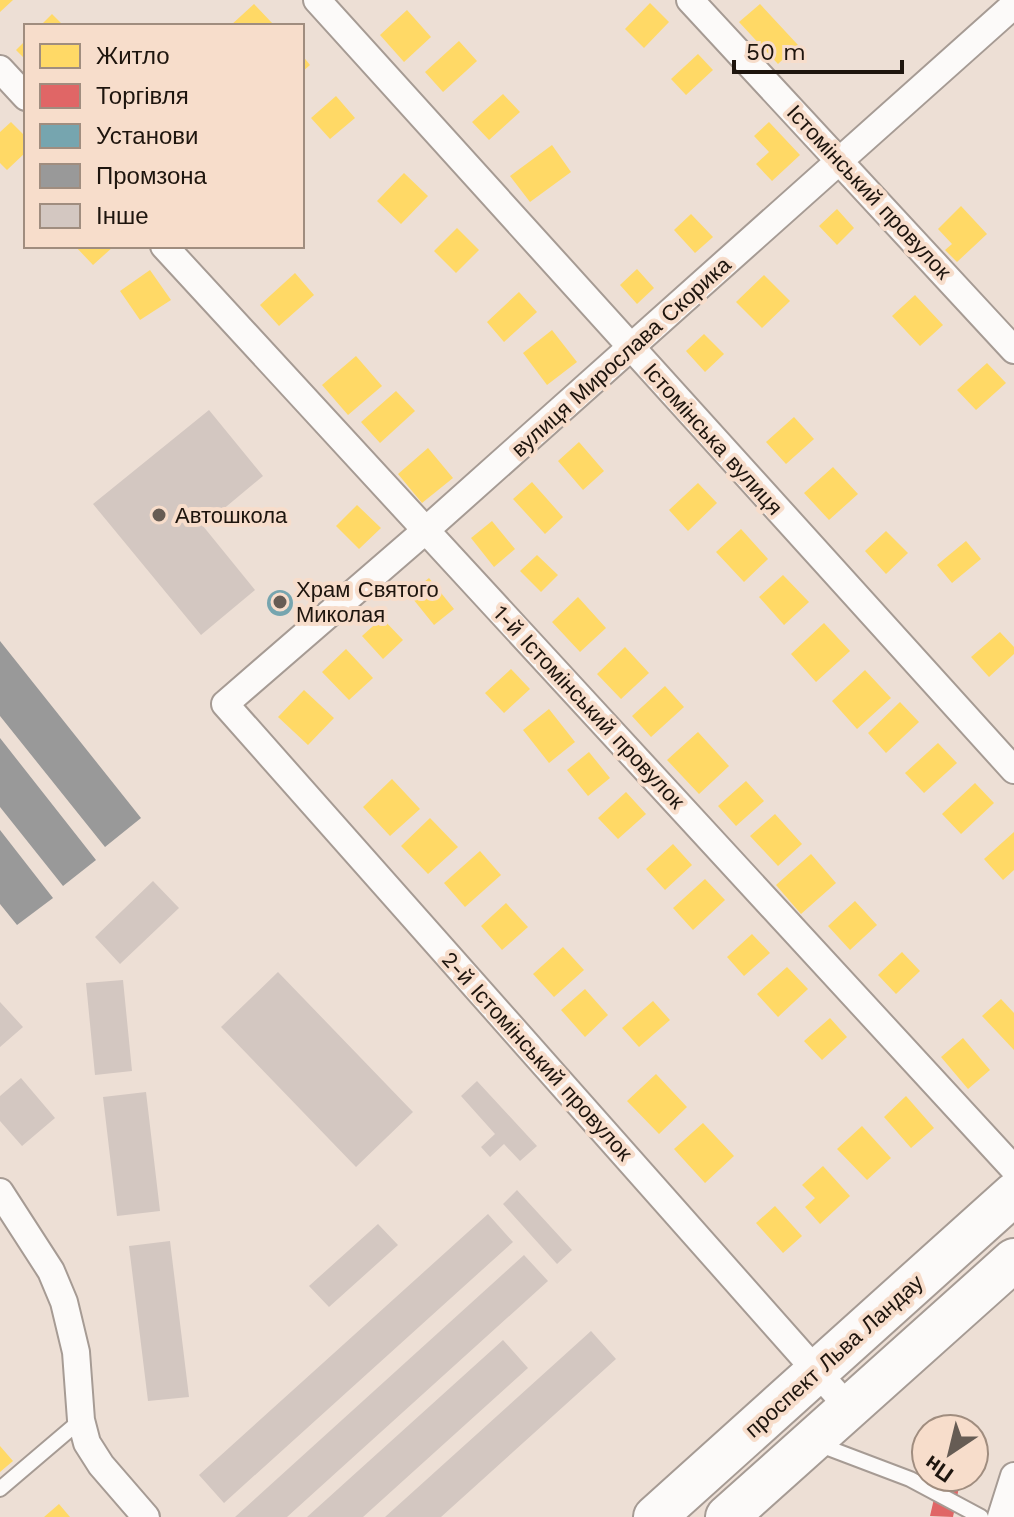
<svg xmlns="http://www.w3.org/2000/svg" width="1014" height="1517" font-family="'Work Sans',sans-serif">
<rect width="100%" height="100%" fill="#eddfd5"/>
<path fill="#ffd966" d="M0 0H13L0 12Z
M650 3 669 22 644 48 625 29Z
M254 4 273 24 230 26Z
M760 4 798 45 778 64 739 22Z
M407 10 431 37 404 62 380 35Z
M52 14 64 26H40Z
M26 40V60L16 50Z
M459 41 477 61 443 92 425 72Z
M698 54 713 70 686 95 671 79Z
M302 55 310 65 302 72Z
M503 94 520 112 489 140 472 122Z
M336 96 355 118 330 139 311 118Z
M11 122 26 137V152L7 170 0 163V132Z
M769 122 800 155 772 181 756 164 769 152 754 136Z
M552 145 571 172 530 202 510 176Z
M404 173 428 196 401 224 377 201Z
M961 206 987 234 957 262 945 250 952 244 938 229Z
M837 209 854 228 837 245 819 226Z
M691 214 713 237 695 253 674 230Z
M457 228 479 250 456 273 434 251Z
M75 246H114L93 265Z
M637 269 654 288 637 304 620 285Z
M150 270 171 300 140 320 120 291Z
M295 273 314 295 279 326 260 305Z
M764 275 790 301 762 328 736 302Z
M519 292 537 312 504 342 487 322Z
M915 295 943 325 920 346 892 316Z
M552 330 577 362 547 385 523 353Z
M704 334 724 354 705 372 686 351Z
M356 356 382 386 348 415 322 385Z
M987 363 1006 383 976 410 957 390Z
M396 391 415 411 380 443 361 422Z
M794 417 814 439 786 464 766 442Z
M579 442 604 471 583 490 558 461Z
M428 448 453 478 422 503 398 474Z
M833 467 858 494 829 520 804 493Z
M532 482 563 517 545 534 513 499Z
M698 483 717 503 688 531 669 510Z
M357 505 381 528 359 549 336 526Z
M492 521 515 549 494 567 471 538Z
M741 529 768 559 744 582 716 552Z
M886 531 908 553 886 574 865 551Z
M966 541 981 559 952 583 937 565Z
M537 555 558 575 541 592 520 571Z
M783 575 809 602 784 625 759 597Z
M429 578 454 609 434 625 409 594Z
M578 597 606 628 580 652 552 622Z
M382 618 403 640 383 659 362 636Z
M824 623 850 651 816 682 791 654Z
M1000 632 1014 647V654L989 677 971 657Z
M625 647 649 673 621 699 597 674Z
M346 649 373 678 349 700 322 672Z
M511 669 530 689 504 713 485 693Z
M865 670 891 698 857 729 832 701Z
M665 686 684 707 651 737 632 716Z
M304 690 334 718 308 745 278 717Z
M900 702 919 722 886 753 868 733Z
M549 709 575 742 549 763 523 730Z
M698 732 729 766 699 794 667 760Z
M938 743 957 763 924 793 905 773Z
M589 752 610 778 588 796 567 770Z
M392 779 420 809 390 836 363 807Z
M746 781 764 801 736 826 718 806Z
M975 783 994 803 961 834 942 814Z
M626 792 646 814 618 839 598 818Z
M775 814 802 844 778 866 750 836Z
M430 818 458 847 428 874 401 846Z
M1014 832V870L1003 880 984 859Z
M673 844 692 865 665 890 646 869Z
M480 851 501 875 465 907 444 883Z
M811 854 836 883 801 914 776 885Z
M705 879 725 900 693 930 673 908Z
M855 901 877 925 850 950 828 926Z
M506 903 528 927 502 950 481 926Z
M752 934 770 953 744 976 727 957Z
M563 947 584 970 554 997 533 974Z
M902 952 920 971 896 994 878 975Z
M787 967 808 989 778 1017 757 994Z
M585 989 608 1015 585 1037 561 1010Z
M1001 999 1014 1013V1050L982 1016Z
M653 1001 670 1020 639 1047 622 1028Z
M830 1018 847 1037 822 1060 804 1041Z
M963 1038 990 1070 968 1089 941 1057Z
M656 1074 687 1107 659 1134 627 1101Z
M906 1096 934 1128 911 1148 884 1117Z
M703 1123 734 1156 705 1183 674 1149Z
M862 1126 891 1158 867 1180 837 1149Z
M823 1166 850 1196 820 1224 805 1207 815 1198 802 1185Z
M775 1206 802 1236 783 1253 756 1223Z
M0 1446 13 1461 0 1472Z
M59 1504 70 1517H44Z"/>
<path fill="#e06666" d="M939 1477 959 1487 953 1517 930 1516Z"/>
<path fill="#76a5af" d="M267 603a13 13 0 1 1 26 0a13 13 0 1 1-26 0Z"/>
<path fill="#999" d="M0 641 141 818 105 847 0 716Z
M0 738 96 860 63 886 0 807Z
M0 830 53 898 17 925 0 904Z"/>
<path fill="#d3c7c1" d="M209 410 263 476 203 526 255 590 201 635 93 504Z
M153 881 179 908 120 964 95 937Z
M278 972 413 1112 356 1167 221 1027Z
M123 980 132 1071 95 1075 86 983Z
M0 1002 23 1027 0 1047Z
M21 1078 55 1118 22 1146 0 1121V1096Z
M477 1081 537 1146 520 1161 504 1144 490 1157 481 1147 495 1134 461 1096Z
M146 1092 160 1211 117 1216 103 1097Z
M517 1190 572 1250 557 1264 503 1204Z
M488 1214 513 1242 224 1503 199 1475Z
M378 1224 398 1245 329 1307 309 1286Z
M170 1241 189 1397 148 1401 129 1246Z
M524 1255 548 1281 287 1517H235Z
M591 1331 616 1359 441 1517H385Z
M503 1340 528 1368 363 1517H307Z"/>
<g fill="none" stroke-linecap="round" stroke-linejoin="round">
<defs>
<path id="service" d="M815 1443 910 1479 981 1517
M0 1489 81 1420"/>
<path id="minor" d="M317 0 1014 770
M690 0 1014 350
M0 69 26 97
M164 246 1014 1169
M0 1192 51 1271 64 1302 76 1352 81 1420 87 1443 101 1465 146 1517
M849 1408 225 704 426 530 1014 5
M1001 1517 1014 1476"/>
<path id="primary" d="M655 1517 1014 1194
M727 1517 1014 1260"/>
</defs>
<use href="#service" stroke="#a69b94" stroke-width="18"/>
<use href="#minor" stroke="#a69b94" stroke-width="30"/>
<use href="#primary" stroke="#a69b94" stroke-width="46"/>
<use href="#service" stroke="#fcfaf9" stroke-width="14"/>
<use href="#minor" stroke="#fcfaf9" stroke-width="26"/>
<use href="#primary" stroke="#fcfaf9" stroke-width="42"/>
</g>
<g fill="#665c54" stroke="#f7ddcb" stroke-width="3">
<circle cx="159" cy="515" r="8"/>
<circle cx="280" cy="602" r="8"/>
</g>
<g text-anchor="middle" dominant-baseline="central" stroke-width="8" stroke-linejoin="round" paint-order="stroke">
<g font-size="22" fill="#1e150e" stroke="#f7ddcb">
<text transform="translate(869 192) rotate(47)">Істомінський провулок</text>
<text transform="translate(621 357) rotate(-42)">вулиця Мирослава Скорика</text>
<text transform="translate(713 439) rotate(48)">Істомінська вулиця</text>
<text transform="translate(589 707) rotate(47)">1-й Істомінський провулок</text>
<text transform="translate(537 1056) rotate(48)">2-й Істомінський провулок</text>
<text transform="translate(834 1356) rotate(-42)">проспект Льва Ландау</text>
</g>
<g font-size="22" fill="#1e150e" stroke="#f7ddcb" text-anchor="start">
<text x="175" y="515">Автошкола</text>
<text x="296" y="589">Храм Святого<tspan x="296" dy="25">Миколая</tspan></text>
</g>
</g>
<rect x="24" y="24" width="280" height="224" fill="#f7ddcb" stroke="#a08d7f" stroke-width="2"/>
<rect x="40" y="44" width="40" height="24" fill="#ffd966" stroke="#a08d7f" stroke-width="2"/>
<text x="96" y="64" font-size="24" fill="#1e150e">Житло</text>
<rect x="40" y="84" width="40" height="24" fill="#e06666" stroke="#a08d7f" stroke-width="2"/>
<text x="96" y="104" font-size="24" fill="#1e150e">Торгівля</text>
<rect x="40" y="124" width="40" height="24" fill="#76a5af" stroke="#a08d7f" stroke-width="2"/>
<text x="96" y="144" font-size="24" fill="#1e150e">Установи</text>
<rect x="40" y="164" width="40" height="24" fill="#999999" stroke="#a08d7f" stroke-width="2"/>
<text x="96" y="184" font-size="24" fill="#1e150e">Промзона</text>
<rect x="40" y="204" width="40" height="24" fill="#d3c7c1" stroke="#a08d7f" stroke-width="2"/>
<text x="96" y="224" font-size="24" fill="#1e150e">Інше</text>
<g transform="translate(950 1453) rotate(215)"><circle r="38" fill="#f7ddcb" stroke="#a08d7f" stroke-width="2"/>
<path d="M0-6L14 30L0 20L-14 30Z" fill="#665c54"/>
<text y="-12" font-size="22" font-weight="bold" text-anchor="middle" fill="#1e150e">Пн</text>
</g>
<path d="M734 60v12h168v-12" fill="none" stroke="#1e150e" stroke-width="4"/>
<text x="746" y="60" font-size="24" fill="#1e150e" stroke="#f7ddcb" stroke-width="6" paint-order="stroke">50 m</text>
</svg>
